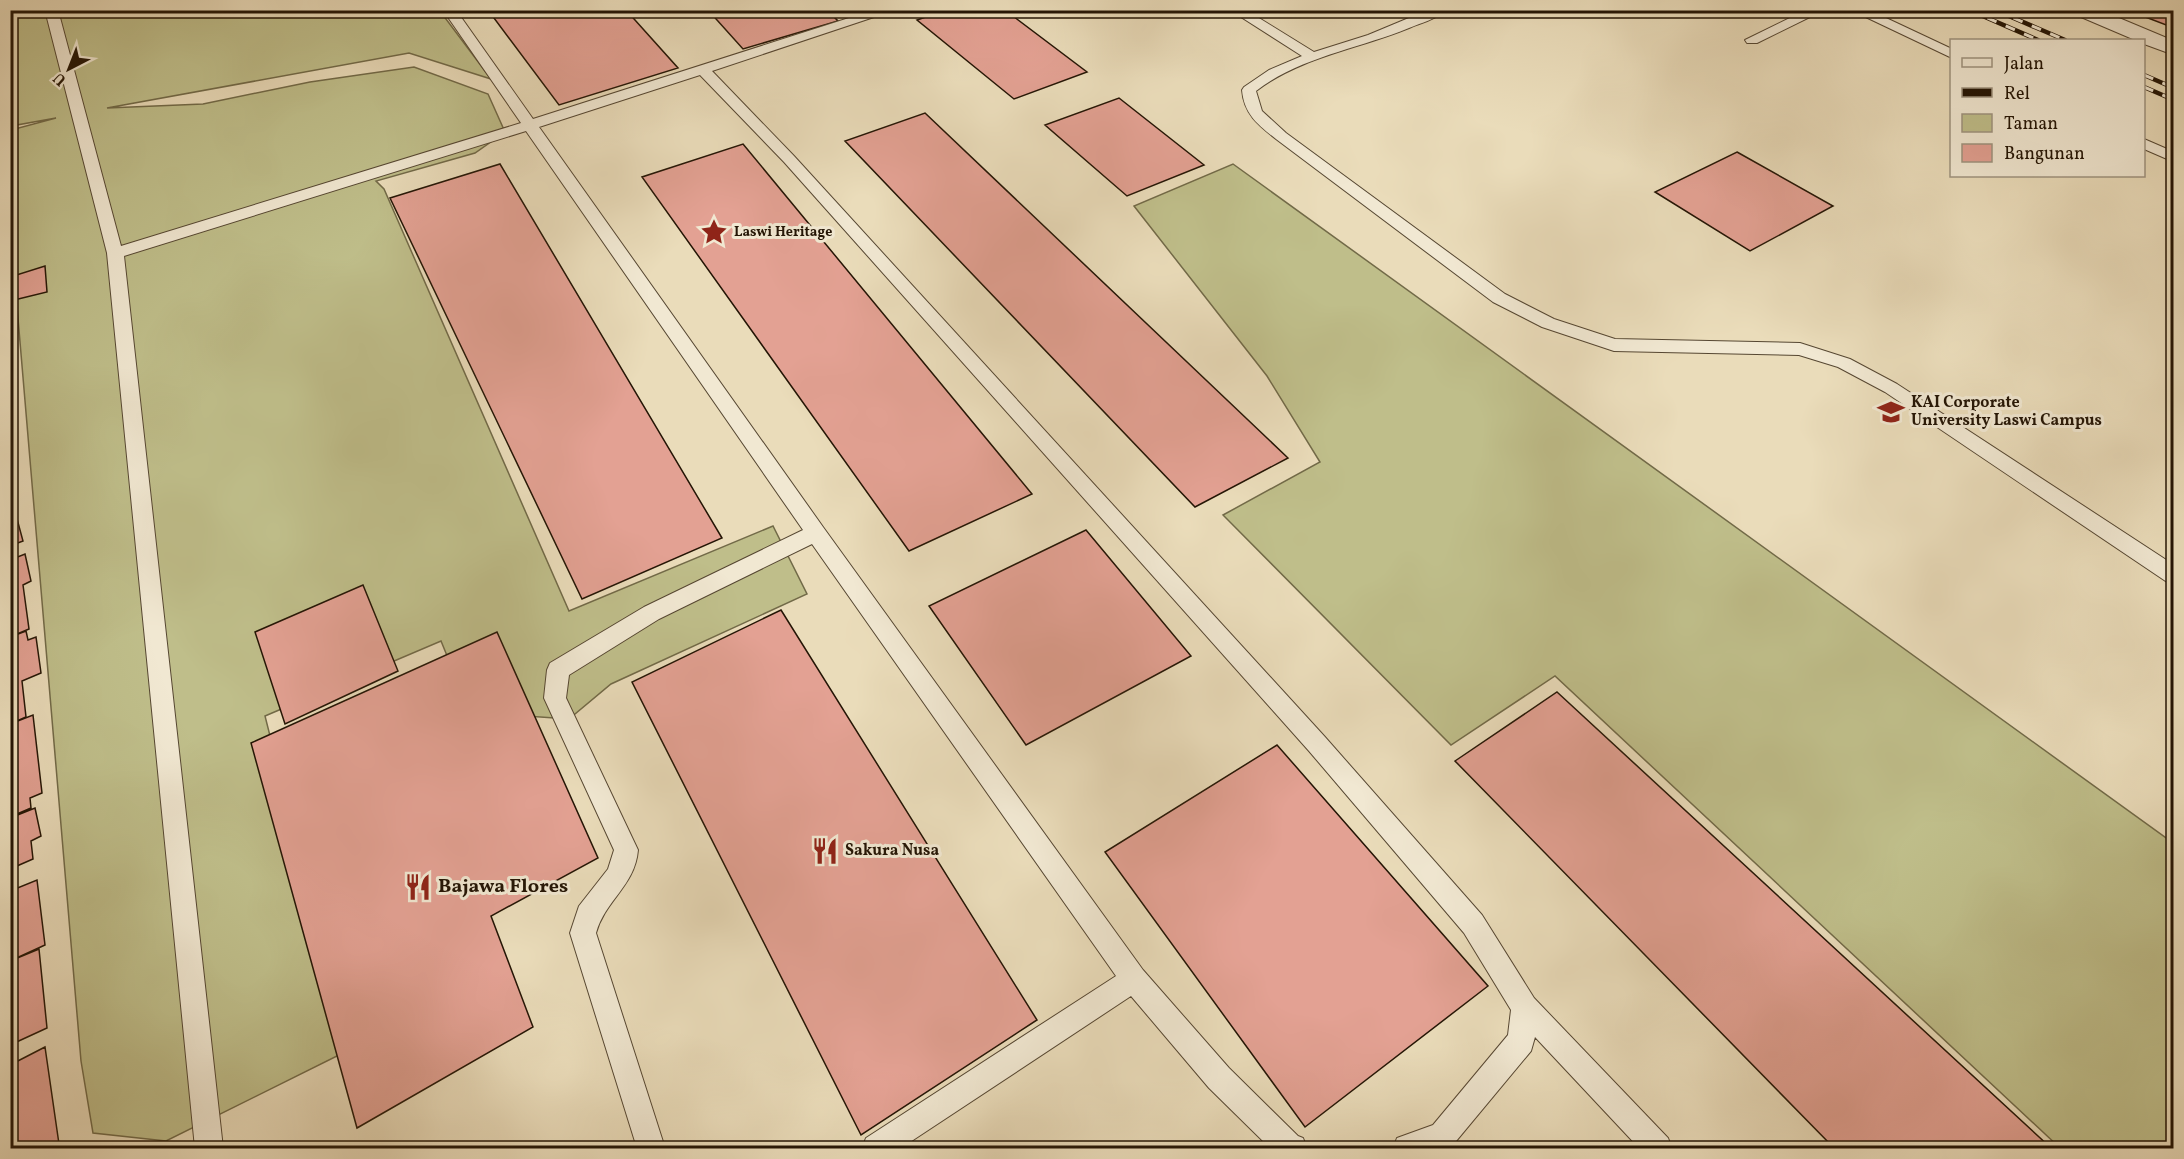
<svg xmlns="http://www.w3.org/2000/svg" width="2184" height="1159" font-family="Vollkorn,serif">
<rect width="100%" height="100%" fill="#eadcba"/>
<filter id="stains"><feTurbulence type="fractalNoise" baseFrequency=".00333" numOctaves="4"/><feColorMatrix values="0 0 0 0 .2 0 0 0 0 .09 0 0 0 0 .02 0 0 0 .5 -.17"/></filter>
<radialGradient id="worn" r=".72"><stop offset=".6" stop-color="#630" stop-opacity="0"/><stop offset="1" stop-color="#630" stop-opacity=".3"/></radialGradient>
<path fill="#bfbe8a" stroke="#726a48" stroke-width="1.5" d="M11 11H440L491 79 409 53 107 108 203 104 310 82 414 67 488 94 505 132 475 153 376 181 384 189 569 611 773 526 807 594 611 684 569 719 470 712 441 641 265 716 349 1050 166 1141 93 1133 81 1061 10 224 11 130 56 118 11 126Z
M1233 164 2173 843 2174 1133 2162 1146 2165 1148H2060L1555 676 1451 745 1223 515 1320 462 1267 376 1134 206Z"/>
<path fill="#e3a193" stroke="#241505" stroke-width="1.5" d="M488 10H626L678 68 559 105Z
M708 10H827L838 21 743 49Z
M946 10H1005L1087 72 1014 99 917 20Z
M2127 10H2174V28Z
M1119 98 1204 165 1127 196 1045 125Z
M925 113 1288 458 1195 507 845 141Z
M743 144 1032 494 909 551 642 177Z
M1737 152 1833 206 1750 251 1655 192Z
M500 164 722 538 582 599 390 198Z
M45 266 47 292 10 301V277Z
M13 442 17 474 10 476V443Z
M13 504 23 541 10 546V505Z
M1086 530 1191 656 1026 745 929 606Z
M25 554 31 581 23 585 29 629 10 637V560Z
M363 585 398 671 285 724 255 632Z
M781 610 1037 1020 861 1135 632 682Z
M26 631 28 640 36 637 41 673 22 681 26 717 10 724V637Z
M497 632 598 858 491 916 533 1027 357 1128 251 743Z
M1557 692 2051 1148H1834L1455 761Z
M33 715 42 793 30 798 31 808 10 817V724Z
M1277 745 1488 986 1305 1127 1105 852Z
M35 808 41 836 31 841 33 859 10 869V818Z
M37 880 45 945 10 961V891Z
M39 949 47 1028 10 1045V961Z
M45 1047 59 1144 51 1148H10V1065Z"/>
<g fill="none" stroke-linecap="round" stroke-linejoin="round">
<defs>
<path id="service" d="M45 10H58L121 246 521 123 443 10H456L533 119 874 10H895L712 71 794 156 1325 737 1482 915 1534 998 1668 1138 1672 1148H1639L1535 1037 1531 1051 1452 1146 1446 1148H1393L1397 1138 1433 1125 1508 1035 1511 1010 1464 933 1309 751 784 162 700 75 539 127 823 527 1143 970 1229 1068 1298 1136 1303 1138 1307 1148H1270L1209 1088 1131 996 901 1148H862L866 1138 1116 976 812 544 659 619 569 675 566 698 638 850C635 886 605 900 596 933L665 1148H637L570 933 579 906 608 869 614 850 544 698 547 670 550 663 644 607 803 530 526 131 124 256 223 1148H195L107 253Z
M1230 10H1246L1314 52 1368 35 1428 10H1446C1437 19 1421 23 1409 28 1358 49 1300 57 1256 91L1262 111 1286 133 1505 294 1554 319 1615 339 1800 343 1850 359 1897 384 2174 565V584L2167 582 1885 392 1838 367 1799 355 1614 351 1542 327 1493 302 1276 139C1258 125 1244 114 1242 90L1244 87 1269 70 1302 56Z
M1806 10H1824L1757 43H1747L1745 40Z
M1851 10H1869L1952 49V58Z
M2144 139 2174 152V162L2144 149Z"/>
<path id="minor" d="M2071 10H2100L2174 41V55L2144 44V40H2135L2074 14Z"/>
</defs>
<use href="#service" stroke="#564732" stroke-width="2"/>
<use href="#minor" stroke="#564732" stroke-width="2"/>
<use href="#service" fill="#f1e8d2" fill-rule="evenodd"/>
<use href="#minor" fill="#f1e8d2" fill-rule="evenodd"/>
<defs>
<path id="rail" d="M1969 10 2038 40
M1995 10 2065 40
M2144 75 2174 88
M2144 87 2174 100"/>
</defs>
<use href="#rail" stroke="#241505" stroke-width="4.5"/>
<use href="#rail" stroke="#f1e8d2" stroke-width="3" stroke-dasharray="10" stroke-linecap="butt"/>
</g>
<defs>
<symbol id="sight-bare" viewBox="-9 -9 18 18"><path d="M0-6L1.8-2.2L6-1.7L2.9 1.2L3.7 5.4L0 3.3L-3.7 5.4L-2.9 1.2L-6-1.7L-1.8-2.2Z" fill="#8f2418" stroke="#f1e8d2" stroke-width="2.5" paint-order="stroke"/></symbol>
<symbol id="university-bare" viewBox="-9 -9 18 18"><path d="M0-5L7-2L0 1L-7-2ZM-4 1L0 2.5L4 1V4Q0 6-4 4Z" fill="#8f2418" stroke="#f1e8d2" stroke-width="2.5" paint-order="stroke"/></symbol>
<symbol id="restaurant-bare" viewBox="-9 -9 18 18"><path d="M-5-6h1v4h1v-4h1v4h1v-4h1v5L-1.5 .5V6h-2V.5L-5-1ZM5-6V6H3V1.5H1.5Q1.5-4 5-6Z" fill="#8f2418" stroke="#f1e8d2" stroke-width="2.5" paint-order="stroke"/></symbol>
</defs>
<g fill-rule="evenodd">
<use href="#sight-bare" x="695" y="213" width="38" height="38"/>
<use href="#university-bare" x="1872" y="393" width="38" height="38"/>
<use href="#restaurant-bare" x="806" y="832" width="38" height="38"/>
<use href="#restaurant-bare" x="399" y="868" width="38" height="38"/>
</g>
<g text-anchor="middle" dominant-baseline="central" stroke-width="6" stroke-linejoin="round" paint-order="stroke">
<g font-size="14" font-weight="bold" fill="#241505" stroke="#f1e8d2" text-anchor="start">
<text x="734" y="232">Laswi Heritage</text>
</g>
<g font-size="16" font-weight="bold" fill="#241505" stroke="#f1e8d2" text-anchor="start">
<text x="1911" y="403">KAI Corporate<tspan x="1911" dy="18">University Laswi Campus</tspan></text>
<text x="845" y="851">Sakura Nusa</text>
</g>
<g font-size="20" font-weight="bold" fill="#241505" stroke="#f1e8d2" text-anchor="start">
<text x="438" y="887">Bajawa Flores</text>
</g>
</g>
<rect width="2184" height="1159" fill="none" stroke="#eadcba" stroke-width="36"/>
<rect x="12" y="12" width="2160" height="1135" fill="none" stroke="#241505" stroke-width="3"/>
<rect x="18" y="18" width="2148" height="1123" fill="none" stroke="#241505" stroke-width="1.5"/>
<rect x="1950" y="39" width="195" height="138" fill="#f1e8d2" stroke="#9f9480" stroke-width="1.5"/>
<rect x="1962" y="58" width="30" height="9" fill="#f1e8d2" stroke="#9f9480" stroke-width="1.5"/>
<text x="2004" y="69" font-size="18" fill="#241505">Jalan</text>
<rect x="1962" y="88" width="30" height="9" fill="#241505" stroke="#9f9480" stroke-width="1.5"/>
<text x="2004" y="99" font-size="18" fill="#241505">Rel</text>
<rect x="1962" y="114" width="30" height="18" fill="#bfbe8a" stroke="#9f9480" stroke-width="1.5"/>
<text x="2004" y="129" font-size="18" fill="#241505">Taman</text>
<rect x="1962" y="144" width="30" height="18" fill="#e3a193" stroke="#9f9480" stroke-width="1.5"/>
<text x="2004" y="159" font-size="18" fill="#241505">Bangunan</text>
<g transform="translate(69 69) rotate(222)" stroke="#f1e8d2" stroke-width="4.5" paint-order="stroke">
<path d="M0-4.5L10 22L0 15L-10 22Z" fill="#241505"/>
<text y="-9" font-size="16" font-weight="bold" text-anchor="middle" fill="#241505">U</text>
</g>
<rect width="100%" height="100%" filter="url(#stains)"/>
<rect width="100%" height="100%" fill="url(#worn)"/>
</svg>
